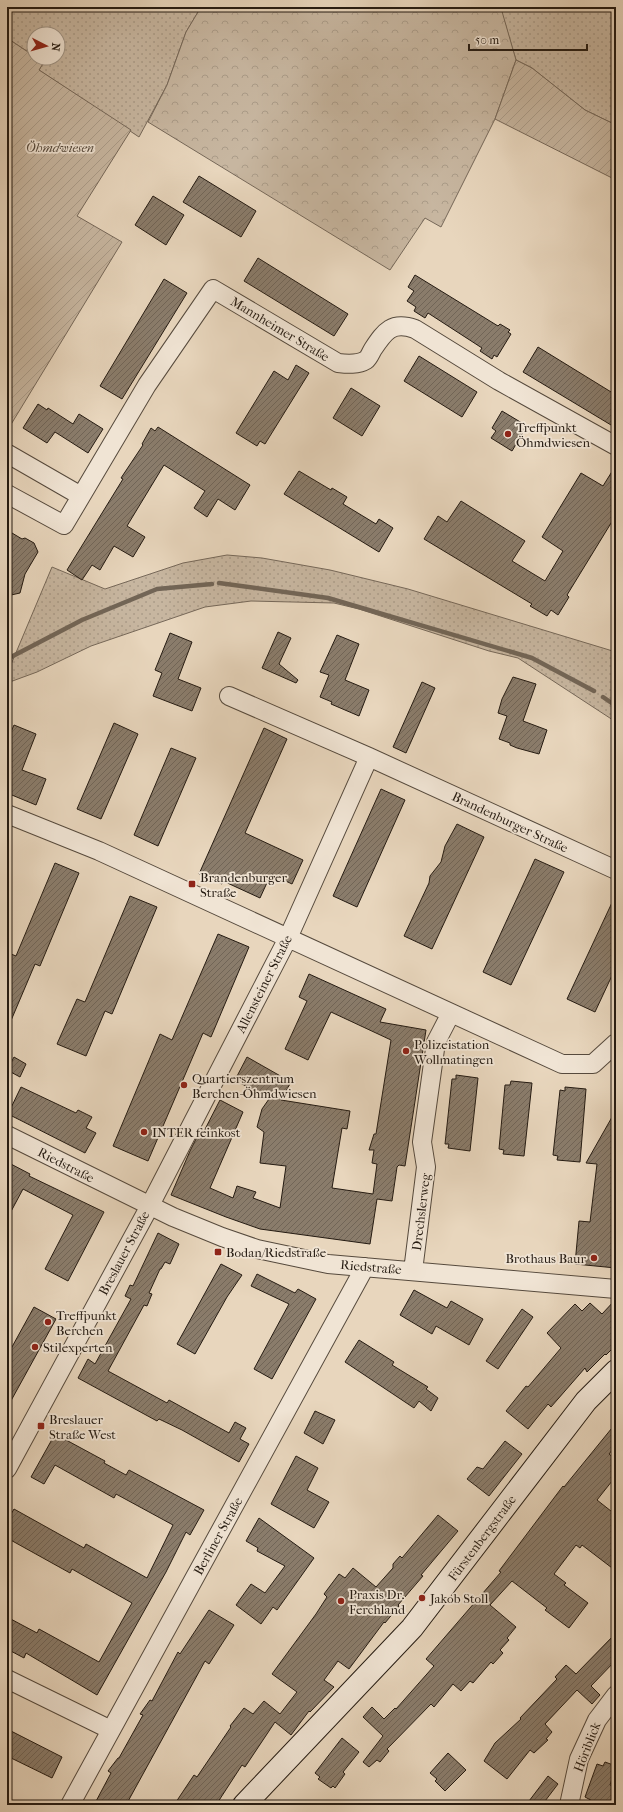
<svg xmlns="http://www.w3.org/2000/svg" width="623" height="1812" font-family="'IM FELL French Canon',serif">
<defs>
<pattern id="grass-dots" width="8" height="8" patternUnits="userSpaceOnUse"><rect width="8" height="8" fill="#c7b6a0"/><path d="M2 2h.1M6 6h.1" fill="none" stroke="#ab9c89" stroke-width="1.8" stroke-linecap="round"/></pattern>
<pattern id="forest-crowns" width="20" height="18" patternUnits="userSpaceOnUse"><rect width="20" height="18" fill="#c7b6a0"/><path d="M2 6a3 3 0 1 1 6 0M12 15a3 3 0 1 1 6 0" fill="none" stroke="#ab9c89"/></pattern>
<pattern id="garden-furrows" width="10" height="10" patternUnits="userSpaceOnUse"><rect width="10" height="10" fill="#c7b6a0"/><path d="M-1 1l2-2M0 10L10 0M9 11l2-2" fill="none" stroke="#ab9c89"/></pattern>
<pattern id="building-hatch" width="6" height="6" patternUnits="userSpaceOnUse"><rect width="6" height="6" fill="#8a7c6b"/><path d="M-1 1l2-2M0 6l6-6M5 7l2-2" fill="none" stroke="#716557"/></pattern>
</defs>
<rect width="100%" height="100%" fill="#e8d6bd"/>
<filter id="stains"><feTurbulence type="fractalNoise" baseFrequency=".005" numOctaves="4"/><feColorMatrix values="0 0 0 0 .2 0 0 0 0 .09 0 0 0 0 .02 0 0 0 .5 -.17"/></filter>
<radialGradient id="worn" r=".72"><stop offset=".6" stop-color="#630" stop-opacity="0"/><stop offset="1" stop-color="#630" stop-opacity=".3"/></radialGradient>
<path fill="url(#grass-dots)" stroke="#766859" d="M7 7H201L186 32 167 85 139 137 39 70 44 62 38 58H58V34H34V56L7 38Z
M500 7H616V125L585 110 532 68 516 60Z
M227 555 262 558 330 570 408 589 616 652V722L518 658 489 651 359 609 334 603 251 601 205 607 91 646 37 672 7 683V674L52 567 105 589 183 563Z"/>
<path fill="url(#forest-crowns)" stroke="#766859" d="M201 7 501 8 516 60 495 119 441 227 425 218 390 270 148 122 167 85 186 32Z"/>
<path fill="url(#garden-furrows)" stroke="#766859" d="M7 38 34 56V58L44 62 39 70 131 130 77 216 122 242 7 431Z
M516 60 532 68 585 110 616 125V180L495 119Z"/>
<g fill="none" stroke-linecap="round" stroke-linejoin="round">
<path stroke="#726556" stroke-width="4.5" d="M219 583 328 598 532 658 594 691
M11 657 82 620 157 589 212 584
M603 697 616 706"/>
</g>
<path fill="url(#building-hatch)" stroke="#251b12" d="M199 176 256 211 241 237 183 202Z
M153 196 184 215 166 245 135 225Z
M258 258 348 314 334 336 244 281Z
M415 275 498 326 500 324 510 330 508 332 511 334 497 357 494 355 492 359 480 351 482 348 428 313 425 318 414 311 416 307 407 301 414 291 408 287Z
M164 279 187 293 122 399 100 386Z
M538 347 616 395V428L523 372Z
M419 356 477 392 462 417 404 381Z
M296 365 309 373 265 444 260 441 257 446 236 433 274 371 288 380Z
M351 388 380 406 362 436 333 418Z
M38 404 47 410 48 408 73 424 79 414 103 429 88 453 55 432 47 443 23 428Z
M502 411 527 426 512 451 491 438 496 431 492 428Z
M158 427 250 485 235 510 218 499 207 517 194 508 205 491 164 465 127 526 145 537 133 557 114 546 100 570 92 565 82 580 67 570 123 479 121 478 143 445 142 444 151 428 155 431Z
M616 465V515L567 595 569 597 558 615 551 610 547 616 530 606 532 604 424 539 438 516 447 522 461 501 525 541 512 561 545 581 563 551 542 537 581 473 603 486Z
M299 471 331 490 332 488 347 497 343 504 376 524 379 519 393 528 379 552 284 494Z
M7 530 22 539 25 538 34 543 38 552 25 574 20 593 11 595 7 588Z
M278 632 291 638 279 664 298 680 296 683 262 668Z
M170 633 192 642 178 679 201 688 192 711 153 696 162 673 155 670Z
M337 635 359 644 345 680 369 690 359 716 331 704 332 702 320 697 329 675 320 672Z
M513 677 536 684 523 721 547 730 539 754 517 748 510 745V743L499 739 507 716 498 713 502 699Z
M422 682 435 688 406 753 393 747Z
M114 723 138 734 101 819 77 809Z
M14 725 36 734 22 770 46 779 36 805 7 793V733L10 734Z
M264 728 287 739 245 833 303 860 292 884 271 874 260 898 223 881 222 884 199 874Z
M171 748 196 758 158 846 134 835Z
M381 789 405 800 357 907 333 896Z
M457 824 484 837 432 949 404 936 429 883 430 876 441 862 445 846Z
M535 859 564 872 511 985 483 972Z
M55 863 79 873 40 966 35 964 7 1030V964L11 954 16 956Z
M616 894V967L595 1012 567 999Z
M130 896 157 907 112 1014 105 1011 86 1056 57 1044 77 999 85 1002Z
M218 934 249 947 211 1037 203 1033 148 1161 113 1146 160 1034 172 1040Z
M309 974 386 1009 380 1022 426 1030 405 1166 399 1165 397 1167 392 1201 377 1199 370 1244 260 1229 226 1217 171 1195 190 1151 198 1135 201 1137 220 1100 243 1112 210 1188 233 1198 237 1186 256 1192 253 1198 280 1208 286 1166 260 1163 264 1132 257 1127 262 1109 269 1099 235 1080 247 1057 291 1082 281 1100 350 1111 347 1129 342 1128 332 1188 373 1194 377 1164 372 1163 374 1150H369L374 1134H376L391 1040 331 1012 308 1060 285 1049 307 1001 299 997Z
M14 1057 26 1064 20 1077 7 1070Z
M456 1075 478 1078 470 1151 448 1148 449 1144H445L452 1079H456Z
M511 1081 532 1083 524 1156 503 1154 504 1150 499 1149 505 1085H510Z
M21 1087 76 1113 78 1110 92 1117 86 1128 96 1133 85 1153 8 1114Z
M565 1087 586 1089 580 1162 557 1160 558 1156 553 1155 560 1090 565 1091Z
M616 1110V1268L575 1264 579 1221 590 1222 597 1164 586 1163Z
M7 1162 30 1174 29 1176 104 1212 68 1281 45 1269 73 1215 23 1189 7 1219Z
M158 1233 179 1244 170 1264 165 1262 161 1269H160L149 1293 152 1294 147 1306 144 1305 108 1371 167 1403 169 1400 229 1433 235 1422 246 1428 240 1439 249 1444 239 1462 182 1430 159 1419 157 1421 78 1378 88 1359 95 1364 131 1299 125 1296 130 1285 133 1286Z
M221 1264 242 1275 227 1297 195 1354 177 1344Z
M257 1274 295 1293 298 1289 316 1299 272 1379 254 1369 289 1304 251 1286Z
M414 1290 447 1308 451 1301 483 1319 469 1345 436 1326 432 1334 400 1315Z
M616 1299V1345L606 1355 605 1354 587 1372 585 1368 551 1407 548 1404 528 1429 506 1411 526 1386 528 1387 561 1348 547 1333 575 1304 582 1311 590 1303 602 1314Z
M34 1307 56 1319 7 1408V1356Z
M522 1309 533 1317 498 1369 486 1361Z
M359 1340 394 1362 392 1365 428 1387 426 1389 438 1398 431 1411 419 1401 414 1408 345 1362Z
M315 1411 335 1420 323 1444 304 1433Z
M616 1423V1445L609 1454 616 1460V1476L597 1500 616 1515V1571L582 1545 580 1548 576 1545 554 1574 566 1583 564 1585 588 1603 569 1628 545 1610 547 1608 512 1581 490 1605 516 1627 507 1638 509 1640 500 1650 503 1653 493 1664 491 1662 473 1683 470 1681 461 1691 453 1684 434 1707 431 1704 387 1749 389 1751 380 1762 377 1760 369 1767 363 1762 383 1736 363 1717 372 1707 384 1719 395 1708 396 1709 434 1666 426 1659 501 1572 499 1571 563 1486 564 1487Z
M55 1434 105 1461 104 1463 126 1475 129 1470 204 1510 190 1535 186 1532 166 1572 97 1695 26 1653 24 1658 7 1649V1617L37 1633 39 1629 99 1662 132 1603 72 1569 70 1573 7 1538V1521L14 1509 84 1548 86 1544 147 1578 173 1525 116 1494 114 1498 55 1465 44 1484 31 1477Z
M505 1441 522 1454 489 1496 467 1479 477 1467 483 1469Z
M296 1456 318 1468 307 1490 329 1502 314 1528 271 1504Z
M438 1515 458 1531 421 1575 423 1576 398 1605 399 1606 385 1623 384 1622 349 1669 338 1661 324 1680 334 1687 310 1712 309 1711 291 1735 275 1722 245 1767 242 1765 216 1805H174L194 1775 197 1777 231 1727 230 1726 244 1708 253 1714 264 1701 280 1714 297 1692 272 1674 316 1614 327 1597 324 1594 339 1574 345 1578 353 1568 376 1587 393 1568V1564L400 1556 402 1558Z
M259 1518 314 1558 277 1610 273 1607 261 1624 236 1605 251 1584 265 1593 285 1566 257 1551 258 1548 246 1541Z
M209 1610 234 1625 209 1664 205 1661 126 1805H94L111 1773 108 1771 118 1758H119L143 1715 140 1714 150 1700 152 1701 178 1652 180 1654Z
M616 1633V1660L591 1686 600 1695 592 1704 577 1690 545 1724 552 1732 546 1739 548 1740 534 1753 530 1750 507 1779 484 1761 495 1743 521 1719 520 1718 557 1679 555 1677 566 1665 576 1674Z
M7 1729 62 1757 52 1778 7 1756Z
M342 1738 359 1752 343 1772 345 1774 335 1788 333 1786 331 1788 318 1779 320 1777 315 1773Z
M448 1753 466 1770 445 1791 435 1781 437 1779 430 1773Z
M605 1762 616 1766 610 1785 616 1788 609 1805H600L585 1797 597 1764 603 1766Z
M548 1776 558 1784 542 1805H526Z"/>
<g fill="none" stroke-linecap="round" stroke-linejoin="round">
<defs>
<path id="minor" d="M7 455 8 454 81 496
M7 494 64 525 147 385 213 289 338 363C347 364 358 365 366 360 369 358 371 352 373 349 385 331 392 321 415 329L499 381 616 446
M229 696 369 757 616 870
M7 814 99 851 562 1064H593L616 1043
M7 1135 173 1217 222 1237 257 1249 328 1264 616 1289
M413 1271 426 1167 422 1142 436 1042 451 1013
M7 1469 146 1213 288 938 369 757
M7 1679 111 1730
M70 1805 365 1267
M569 1805 579 1759 597 1720 616 1695"/>
<path id="secondary" d="M244 1805 412 1628 586 1401 616 1371"/>
</defs>
<use href="#minor" stroke="#564a3d" stroke-width="20"/>
<use href="#secondary" stroke="#251b12" stroke-width="24"/>
<use href="#minor" stroke="#f0e4d4" stroke-width="18"/>
<use href="#secondary" stroke="#f0e4d4" stroke-width="22"/>
</g>
<g fill="#8f2418" stroke="#f0e4d4" stroke-width="1.5">
<circle cx="508" cy="434" r="4"/>
<rect x="188" y="880" width="8" height="8" rx="2"/>
<circle cx="406" cy="1051" r="4"/>
<circle cx="184" cy="1085" r="4"/>
<circle cx="144" cy="1132" r="4"/>
<rect x="214" y="1248" width="8" height="8" rx="2"/>
<circle cx="594" cy="1258" r="4"/>
<circle cx="48" cy="1322" r="4"/>
<circle cx="35" cy="1347" r="4"/>
<rect x="37" y="1422" width="8" height="8" rx="2"/>
<circle cx="422" cy="1598" r="4"/>
<circle cx="341" cy="1601" r="4"/>
</g>
<g text-anchor="middle" dominant-baseline="central" stroke-width="3.5" stroke-linejoin="round" paint-order="stroke">
<g font-size="13" font-style="italic" fill="#564a3d" stroke="#f0e4d4">
<text x="60" y="147">Öhmdwiesen</text>
</g>
<g font-size="13" fill="#251b12" stroke="#f0e4d4">
<text transform="translate(280 329) rotate(31)">Mannheimer Straße</text>
<text transform="translate(510 822) rotate(25)">Brandenburger Straße</text>
<text transform="translate(264 984) rotate(-63)">Allensteiner Straße</text>
<text transform="translate(66 1165) rotate(27)">Riedstraße</text>
<text transform="translate(421 1212) rotate(-83)">Drechslerweg</text>
<text transform="translate(124 1253) rotate(-62)">Breslauer Straße</text>
<text transform="translate(371 1267) rotate(5)">Riedstraße</text>
<text transform="translate(218 1536) rotate(-61)">Berliner Straße</text>
<text transform="translate(482 1538) rotate(-53)">Fürstenbergstraße</text>
<text transform="translate(587 1747) rotate(-69)">Höriblick</text>
</g>
<g font-size="13" fill="#251b12" stroke="#f0e4d4" text-anchor="start">
<text x="516" y="427">Treffpunkt<tspan x="516" dy="15">Öhmdwiesen</tspan></text>
<text x="200" y="877">Brandenburger<tspan x="200" dy="15">Straße</tspan></text>
<text x="414" y="1044">Polizeistation<tspan x="414" dy="15">Wollmatingen</tspan></text>
<text x="192" y="1078">Quartierszentrum<tspan x="192" dy="15">Berchen-Öhmdwiesen</tspan></text>
<text x="152" y="1132">INTER feinkost</text>
<text x="226" y="1252">Bodan/Riedstraße</text>
<text x="586" y="1258" text-anchor="end">Brothaus Baur</text>
<text x="56" y="1315">Treffpunkt<tspan x="56" dy="15">Berchen</tspan></text>
<text x="43" y="1347">Stilexperten</text>
<text x="49" y="1419">Breslauer<tspan x="49" dy="15">Straße West</tspan></text>
<text x="349" y="1594">Praxis Dr.<tspan x="349" dy="15">Ferchland</tspan></text>
<text x="430" y="1598">Jakob Stoll</text>
</g>
</g>
<rect width="623" height="1812" fill="none" stroke="#e8d6bd" stroke-width="24"/>
<rect x="8" y="8" width="607" height="1796" fill="none" stroke="#251b12" stroke-width="2"/>
<rect x="12" y="12" width="599" height="1788" fill="none" stroke="#251b12"/>
<g transform="translate(46 46) rotate(96)"><circle r="19" fill="#f0e4d4" stroke="#9f9486"/>
<path d="M0-3L7 15L0 10L-7 15Z" fill="#8f2418"/>
<text y="-6" font-size="11" font-weight="bold" text-anchor="middle" fill="#251b12">N</text>
</g>
<path d="M469 44v6h118v-6" fill="none" stroke="#251b12" stroke-width="2"/>
<text x="475" y="44" font-size="12" fill="#251b12" stroke="#f0e4d4" stroke-width="3" paint-order="stroke">50 m</text>
<rect width="100%" height="100%" filter="url(#stains)"/>
<rect width="100%" height="100%" fill="url(#worn)"/>
</svg>
